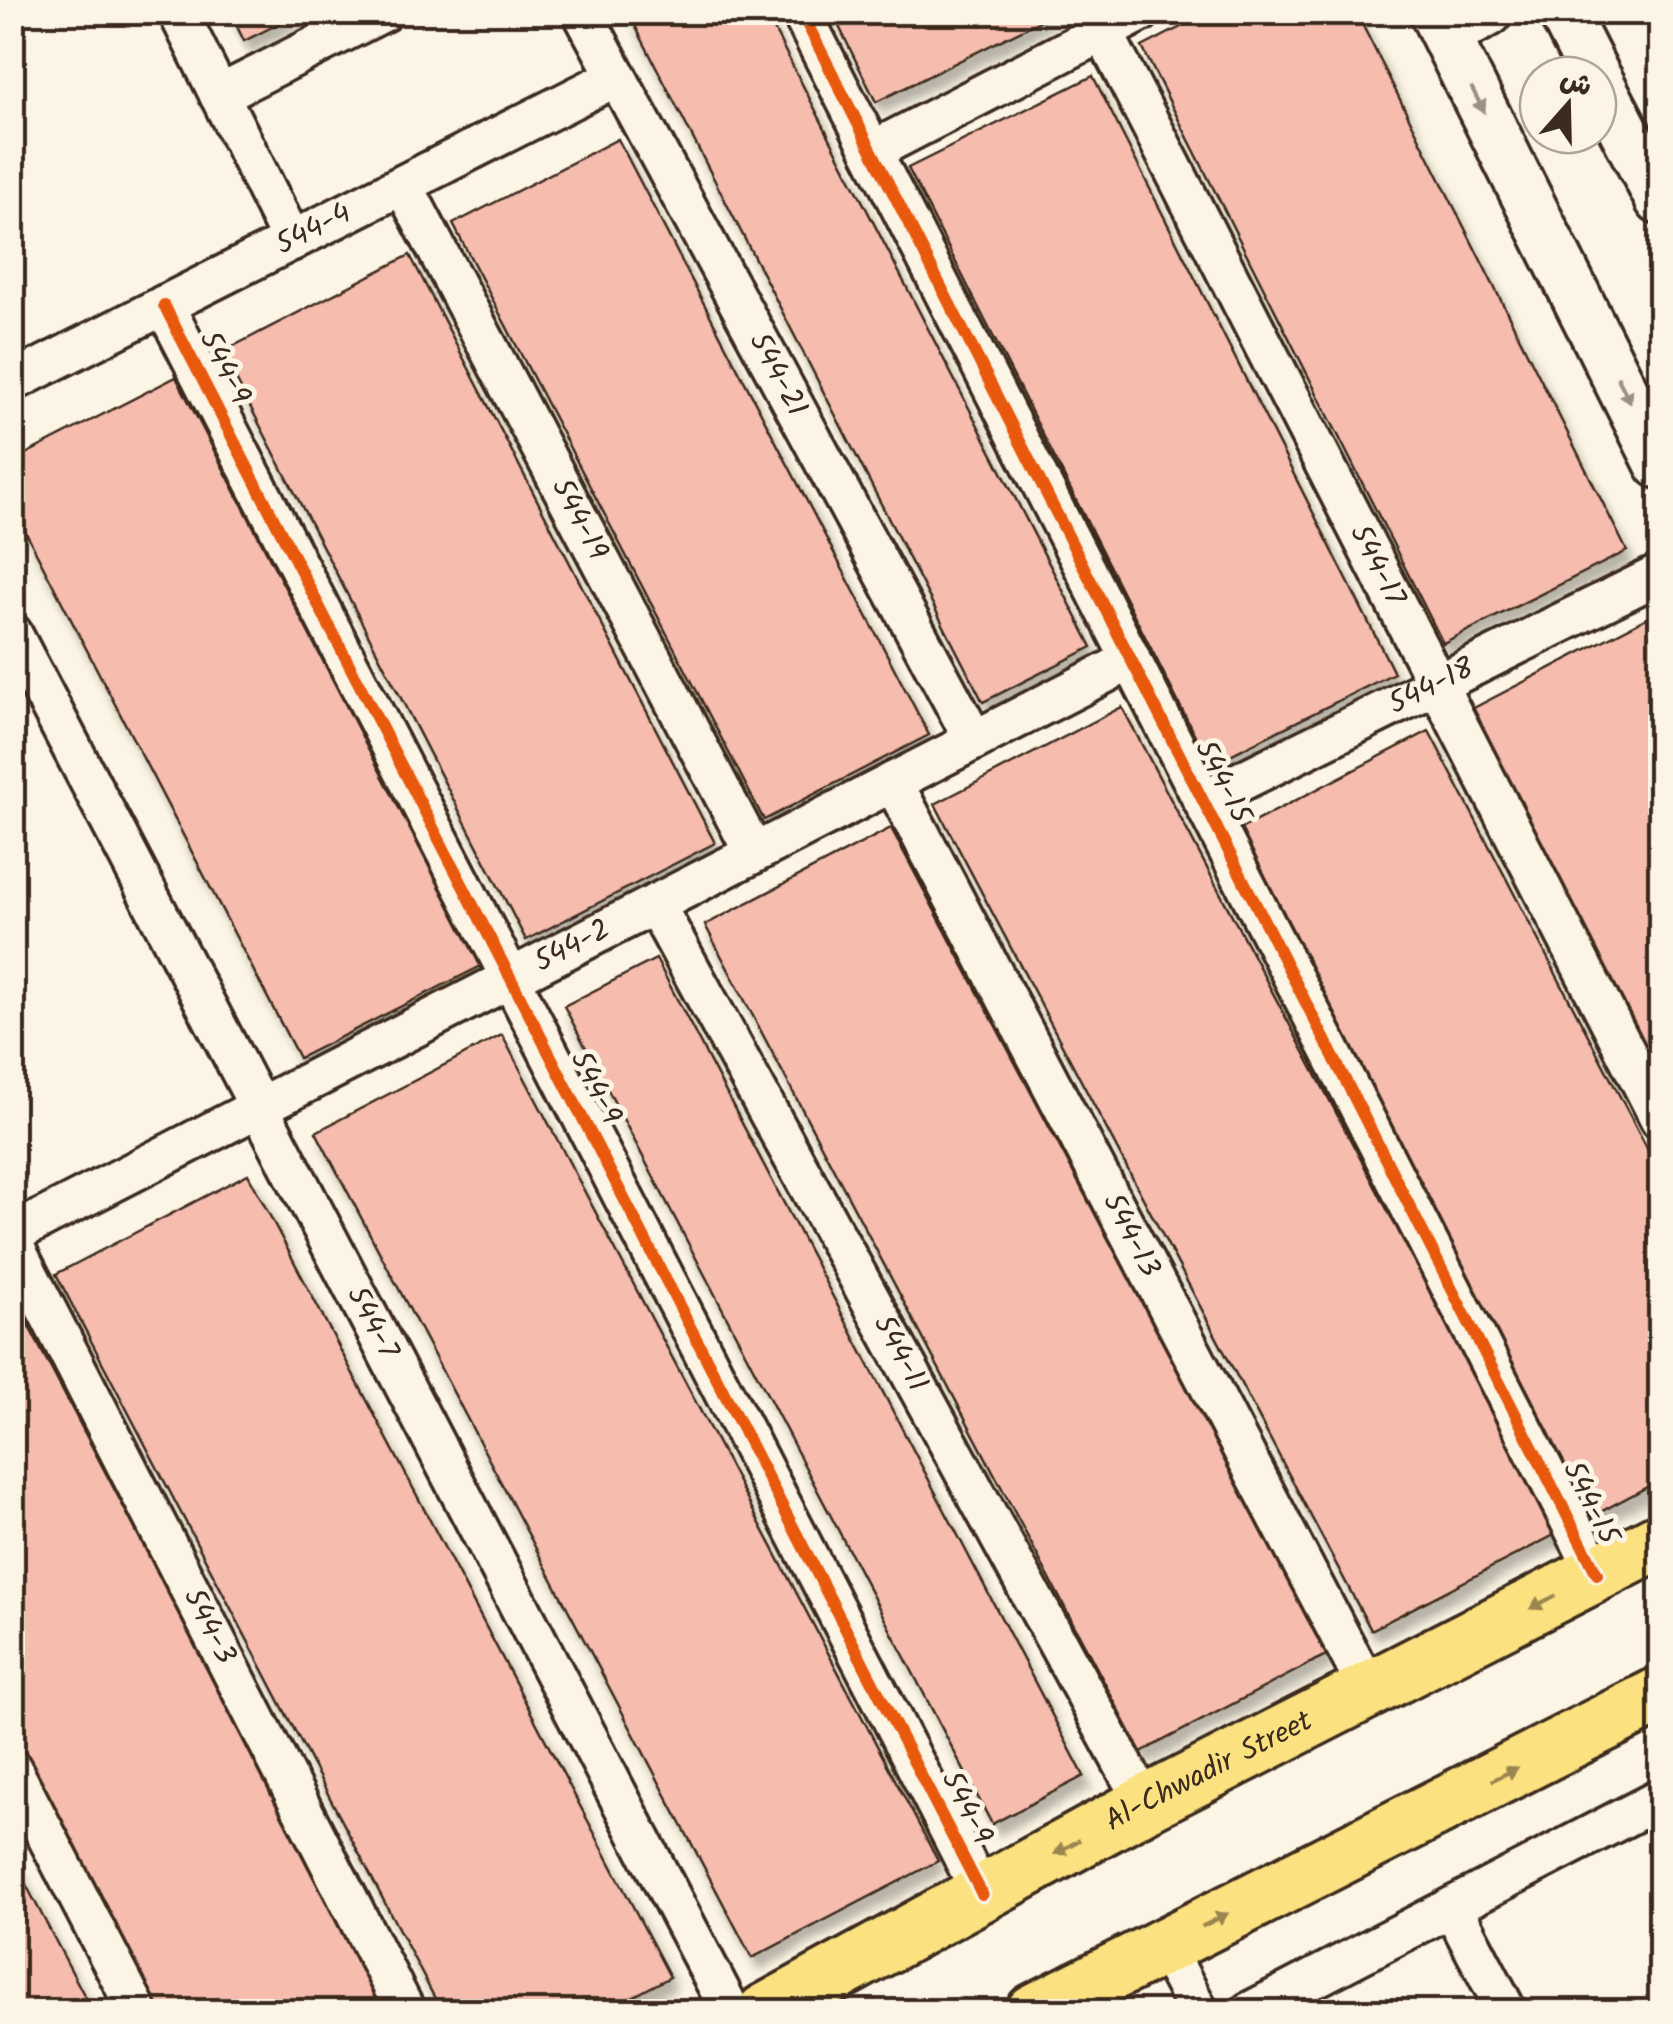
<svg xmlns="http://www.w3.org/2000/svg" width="1673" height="2024" font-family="Kalam,'Playpen Sans Arabic',sans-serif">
<defs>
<filter id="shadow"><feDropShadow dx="6" dy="11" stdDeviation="5" flood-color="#0004"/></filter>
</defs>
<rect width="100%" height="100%" fill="#fcf5e5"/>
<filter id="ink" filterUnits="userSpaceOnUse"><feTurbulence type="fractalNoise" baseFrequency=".01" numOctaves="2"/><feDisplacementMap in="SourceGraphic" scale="20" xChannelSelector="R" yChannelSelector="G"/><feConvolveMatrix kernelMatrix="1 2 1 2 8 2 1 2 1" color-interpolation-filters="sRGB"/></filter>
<g filter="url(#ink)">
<path fill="#f6bcad" stroke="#3b2a1e" stroke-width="2.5" filter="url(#shadow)" d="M230 12H302L244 41Z
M628 12H765L1092 647 983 702Z
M832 12H1053L1054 14 876 102Z
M1210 12H1356L1627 551 1443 643 1142 47Z
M1093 76 1394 673 1210 765 908 168Z
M618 139 929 735 764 820 453 224Z
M410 255 715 843 526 940 222 352Z
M176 377 481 966 299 1058 12 506V461Z
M1660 611V1077L1468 711Z
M1122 707 1558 1533 1371 1630 935 804Z
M1429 731 1660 1173V1480L1589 1518 1231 834Z
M891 828 1328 1654 1141 1752 705 925Z
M656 959 1084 1776 992 1824 564 1006Z
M502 1035 938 1861 752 1958 316 1132Z
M248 1174 670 1977 604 2012H442L56 1274Z
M16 1302 389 2012H144L12 1761V1304Z
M12 1858 93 2012H12Z"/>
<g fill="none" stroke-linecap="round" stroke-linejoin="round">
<defs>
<g id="minor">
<path d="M178 12 292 241"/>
<path id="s1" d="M582 12 974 740"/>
<path d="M801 12 1597 1574"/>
<path id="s2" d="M1093 12 1660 1119"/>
<path d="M219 95 383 12"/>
<path d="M872 151 1141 12"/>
<path id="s3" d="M403 185 754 853"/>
<path d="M164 305 982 1894"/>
<path id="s4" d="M12 382 616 77"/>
<path id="s5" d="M12 633 731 2012"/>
<path id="s6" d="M893 782 1369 1691"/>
<path id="s7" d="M1203 800 1660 574"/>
<path id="s8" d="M655 904 1145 1804"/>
<path id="s9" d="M12 1234 1131 660"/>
<path id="s10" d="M12 1242 406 2012"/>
<path d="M12 1769 138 2012"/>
<path d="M1452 1907 1507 2012"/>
<path d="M1164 1946 1199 2012"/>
<path d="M1249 2012 1660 1799"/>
</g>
<path id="tertiary" d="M1434 12 1660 464
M1563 12 1595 75
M1446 35 1488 12
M1598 80 1660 200"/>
<g id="primary">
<path id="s11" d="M765 2012 1145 1804 1660 1541"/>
<path d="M1034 2012 1660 1695"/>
</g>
</defs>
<use href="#minor" stroke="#3b2a1e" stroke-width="45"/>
<use href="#tertiary" stroke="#3b2a1e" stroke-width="55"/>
<use href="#primary" stroke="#3b2a1e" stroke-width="62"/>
<use href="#minor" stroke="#fcf5e5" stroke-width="38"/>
<use href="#tertiary" stroke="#fcf5e5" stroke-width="48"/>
<use href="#primary" stroke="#fbe180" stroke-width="55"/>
<defs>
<path id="cycleway" d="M801 12 1597 1574
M164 305 982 1894"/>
</defs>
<use href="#cycleway" stroke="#fcf5e5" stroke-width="19"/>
<use href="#cycleway" stroke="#e8590c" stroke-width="12"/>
</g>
<defs><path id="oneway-solid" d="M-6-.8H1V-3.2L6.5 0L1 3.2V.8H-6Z" transform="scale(2.5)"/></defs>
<g fill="#9c9082">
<use href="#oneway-solid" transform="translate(1478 100) rotate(63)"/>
<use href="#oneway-solid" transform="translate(1624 390) rotate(63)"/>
</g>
<g fill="#9b864f">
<use href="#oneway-solid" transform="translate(1543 1602) rotate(153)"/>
<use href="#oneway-solid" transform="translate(1505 1774) rotate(-27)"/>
<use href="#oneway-solid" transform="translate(1067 1847) rotate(151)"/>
<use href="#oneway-solid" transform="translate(1215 1920) rotate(-27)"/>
</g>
</g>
<g text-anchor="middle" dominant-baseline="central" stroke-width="10" stroke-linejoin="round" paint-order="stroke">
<g font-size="30" fill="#3b2a1e" stroke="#fcf5e5">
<text stroke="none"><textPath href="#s4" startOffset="338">544-4</textPath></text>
<text transform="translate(224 368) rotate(63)">544-9</text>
<text stroke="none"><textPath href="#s1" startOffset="412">544-21</textPath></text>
<text stroke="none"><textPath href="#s3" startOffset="378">544-19</textPath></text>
<text stroke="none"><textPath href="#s2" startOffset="622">544-17</textPath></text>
<text stroke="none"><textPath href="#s7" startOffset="255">544-18</textPath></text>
<text transform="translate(1222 782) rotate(63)">544-15</text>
<text stroke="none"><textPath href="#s9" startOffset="630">544-2</textPath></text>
<text transform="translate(595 1088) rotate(63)">544-9</text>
<text stroke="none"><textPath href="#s6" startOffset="512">544-13</textPath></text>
<text stroke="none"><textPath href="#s5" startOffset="778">544-7</textPath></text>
<text stroke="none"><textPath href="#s8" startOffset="512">544-11</textPath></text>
<text transform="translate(1590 1503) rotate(63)">544-15</text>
<text stroke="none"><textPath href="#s10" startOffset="432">544-3</textPath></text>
<text stroke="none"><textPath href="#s11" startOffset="505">Al-Chwadir Street</textPath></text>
<text transform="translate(966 1808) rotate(63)">544-9</text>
</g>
</g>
<rect width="1673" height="2024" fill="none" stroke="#fcf5e5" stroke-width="50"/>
<rect x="25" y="25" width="1623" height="1974" fill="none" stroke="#3b2a1e" stroke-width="4" filter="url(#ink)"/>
<g transform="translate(1568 105) rotate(20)"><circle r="48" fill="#fcf5e5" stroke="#afa495" stroke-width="2.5"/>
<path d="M0-8L18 38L0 25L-18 38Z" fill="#3b2a1e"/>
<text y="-15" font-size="28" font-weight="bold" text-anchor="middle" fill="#3b2a1e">ش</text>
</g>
</svg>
